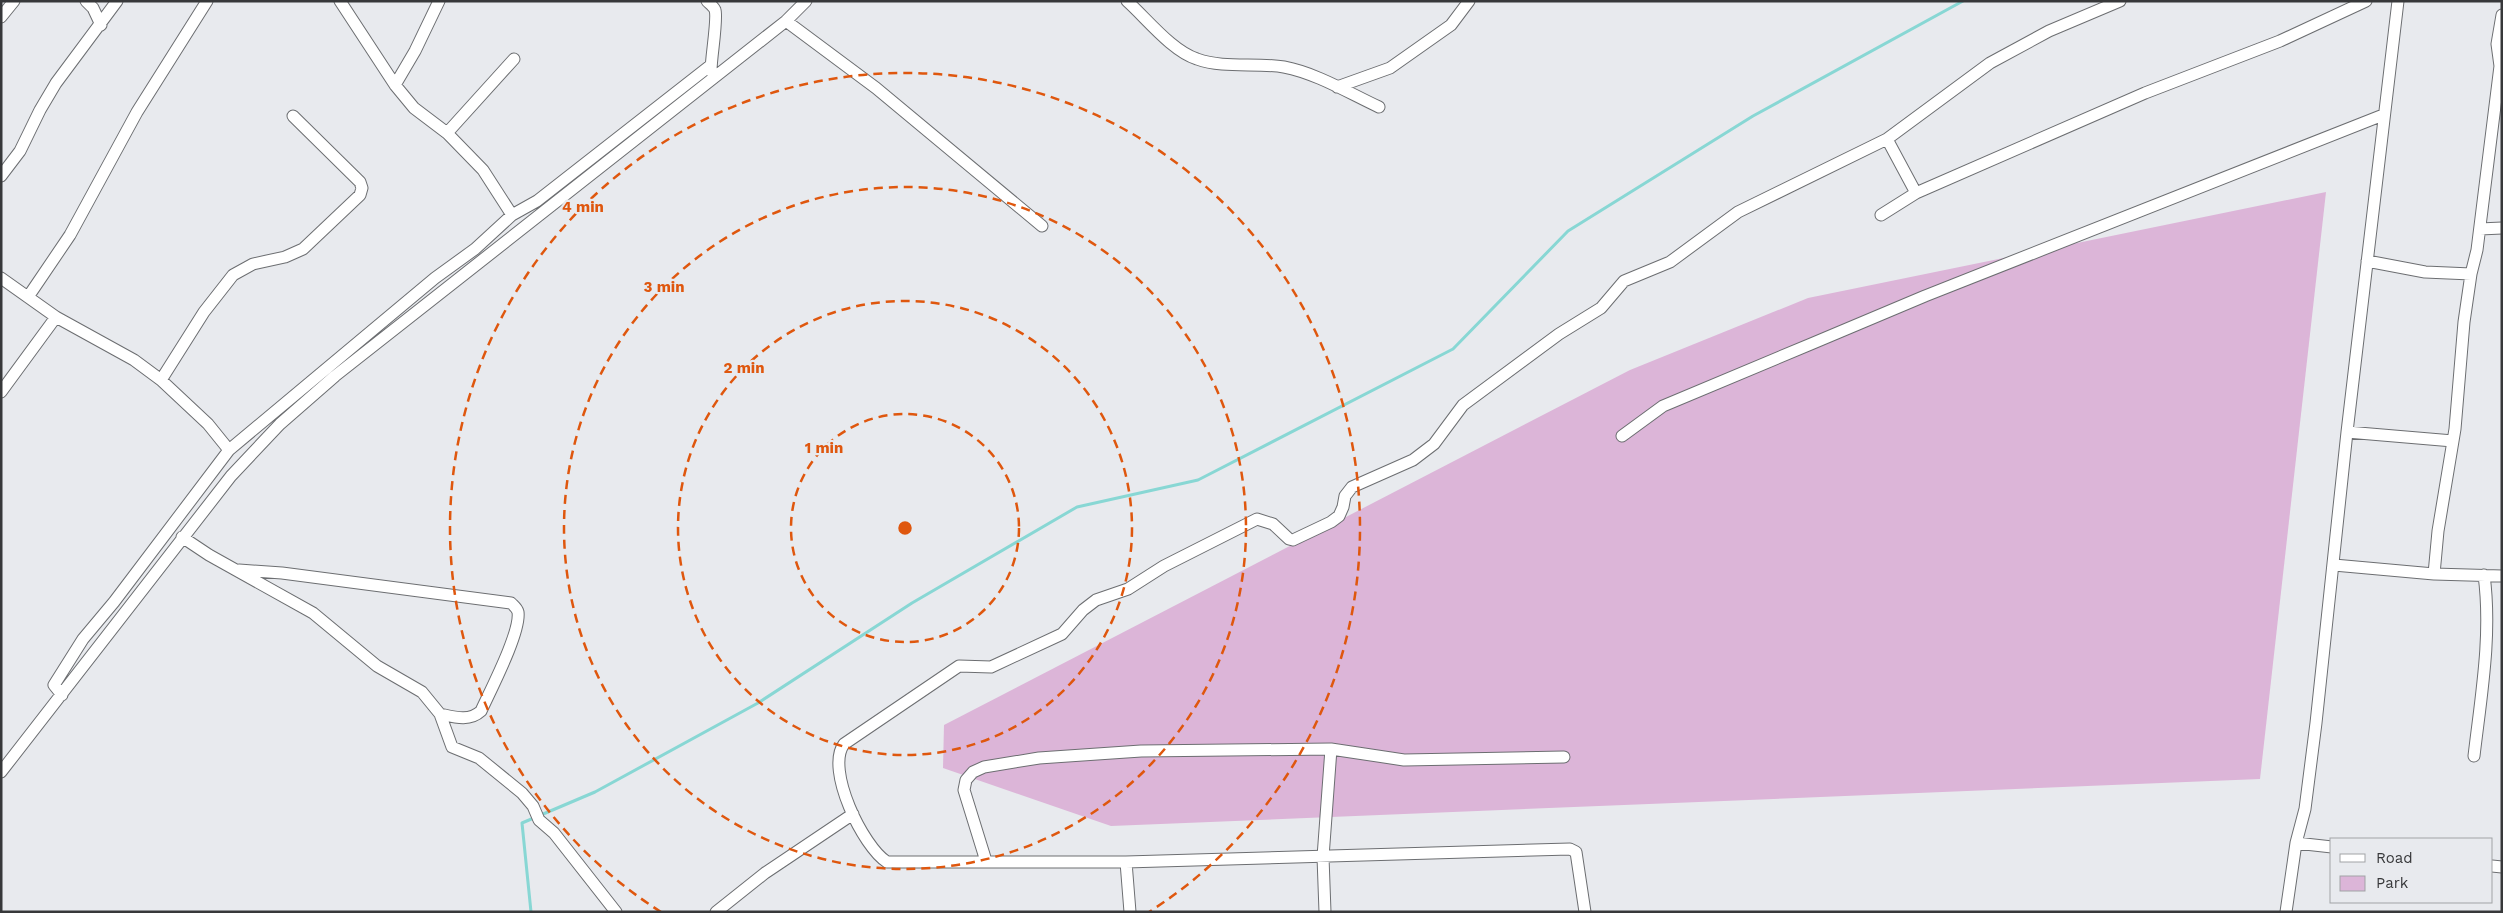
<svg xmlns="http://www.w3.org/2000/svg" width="2503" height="913" font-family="'Work Sans',sans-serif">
<rect width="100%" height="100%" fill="#e8eaee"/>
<path fill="#dcb5d8" d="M2326 192 2260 779 1111 826 943 768 944 725 1630 370 1808 298Z"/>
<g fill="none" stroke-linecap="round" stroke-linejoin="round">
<path stroke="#88d7d4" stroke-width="3" d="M531 912 522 823 595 792 758 703 912 603 1077 507 1198 480 1453 349 1568 231 1753 116 1963 1"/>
<defs>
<path id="street" d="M86 1 93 8 101 25
M340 1 395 85 414 108 447 133 483 170 512 215
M707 1C710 4 714 7 715 10 718 18 711 57 711 71
M1127 1C1147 19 1172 51 1197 59 1225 69 1255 62 1284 67 1316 73 1349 93 1379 107
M1 17 14 1
M786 21 876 88 1042 226
M395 85 415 51 439 1
M1337 87 1390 68 1451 25 1469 1
M447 133 514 59
M1887 139 1916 193
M1 176 20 151 40 110 56 83 117 1
M1881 215 1916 193 2145 93 2280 41 2366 1
M2480 229 2502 228
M2367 261 2425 272 2471 274
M1 278 56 317 134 360 161 380 208 424 229 450
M28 297 70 235 137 112 207 1
M161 380 204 312 233 275 253 264 285 257 303 249 360 195 362 188 360 182 293 116
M1 392 56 317
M2347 432 2453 441
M1622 436 1663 406 1811 344 1925 296 2383 115
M182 537 209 555 313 613 377 666 422 692 440 714 452 747 479 758 522 793 533 806 539 820 554 833 616 912
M2334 565 2434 574 2502 576
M239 570 282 573 511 603C514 606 517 608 518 612 521 632 490 691 481 711 469 722 454 717 440 714
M2434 574 2438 531 2455 429 2464 322 2471 274 2477 250 2500 66 2497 44 2502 15
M62 695 54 685 83 639 114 602 229 450 435 278 475 249 512 215 537 201 711 65
M2474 756C2481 696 2492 635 2484 575
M1 772 231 476 280 424 335 376 786 21 806 1
M2296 843 2332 847
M986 861 964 790 966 780 973 772 984 767 1039 758 1141 751 1331 749 1404 760 1564 757
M1126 862 1130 912
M2492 866 2502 867
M716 912 765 873 853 814
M1325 912 1323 857 1331 749
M1585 912 1576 852 1570 849 1126 862H887C863 847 825 769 844 744L959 666 991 667 1062 634 1083 610 1096 600 1128 589 1164 566 1257 519 1273 524 1289 539 1293 540 1331 522 1339 516 1343 507 1345 496 1352 487 1413 460 1434 444 1463 405 1559 334 1601 308 1624 281 1670 262 1738 212 1887 139 1990 63 2049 31 2120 1
M2286 912 2296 843 2305 809 2316 723 2347 432 2398 1"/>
</defs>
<use href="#street" stroke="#6c6e71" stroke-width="13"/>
<use href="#street" stroke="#fff" stroke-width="11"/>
</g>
<g fill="none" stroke="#df570e" stroke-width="2.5" stroke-dasharray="9 6">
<circle cx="905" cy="528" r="114"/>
<circle cx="905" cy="528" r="227"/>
<circle cx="905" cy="528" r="341"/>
<path d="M661 912A455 455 0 1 1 1149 912"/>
</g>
<circle cx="905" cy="528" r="8" fill="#df570e" stroke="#e8eaee" stroke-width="2.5"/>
<g font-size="15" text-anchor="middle" font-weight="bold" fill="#df570e" stroke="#e8eaee" stroke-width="4.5" stroke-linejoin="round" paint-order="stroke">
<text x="583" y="212">4 min</text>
<text x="664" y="292">3 min</text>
<text x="744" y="373">2 min</text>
<text x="824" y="453">1 min</text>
</g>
<rect width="2503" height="913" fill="none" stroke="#37383a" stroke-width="5"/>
<rect x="2330" y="838" width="162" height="65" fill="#e8eaee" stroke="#a1a3a6"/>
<rect x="2340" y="854" width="25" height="8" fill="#ffffff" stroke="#a1a3a6"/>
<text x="2376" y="863" font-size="15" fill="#37383a">Road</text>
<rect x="2340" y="876" width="25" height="15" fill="#dcb5d8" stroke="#a1a3a6"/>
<text x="2376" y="888" font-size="15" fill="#37383a">Park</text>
</svg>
